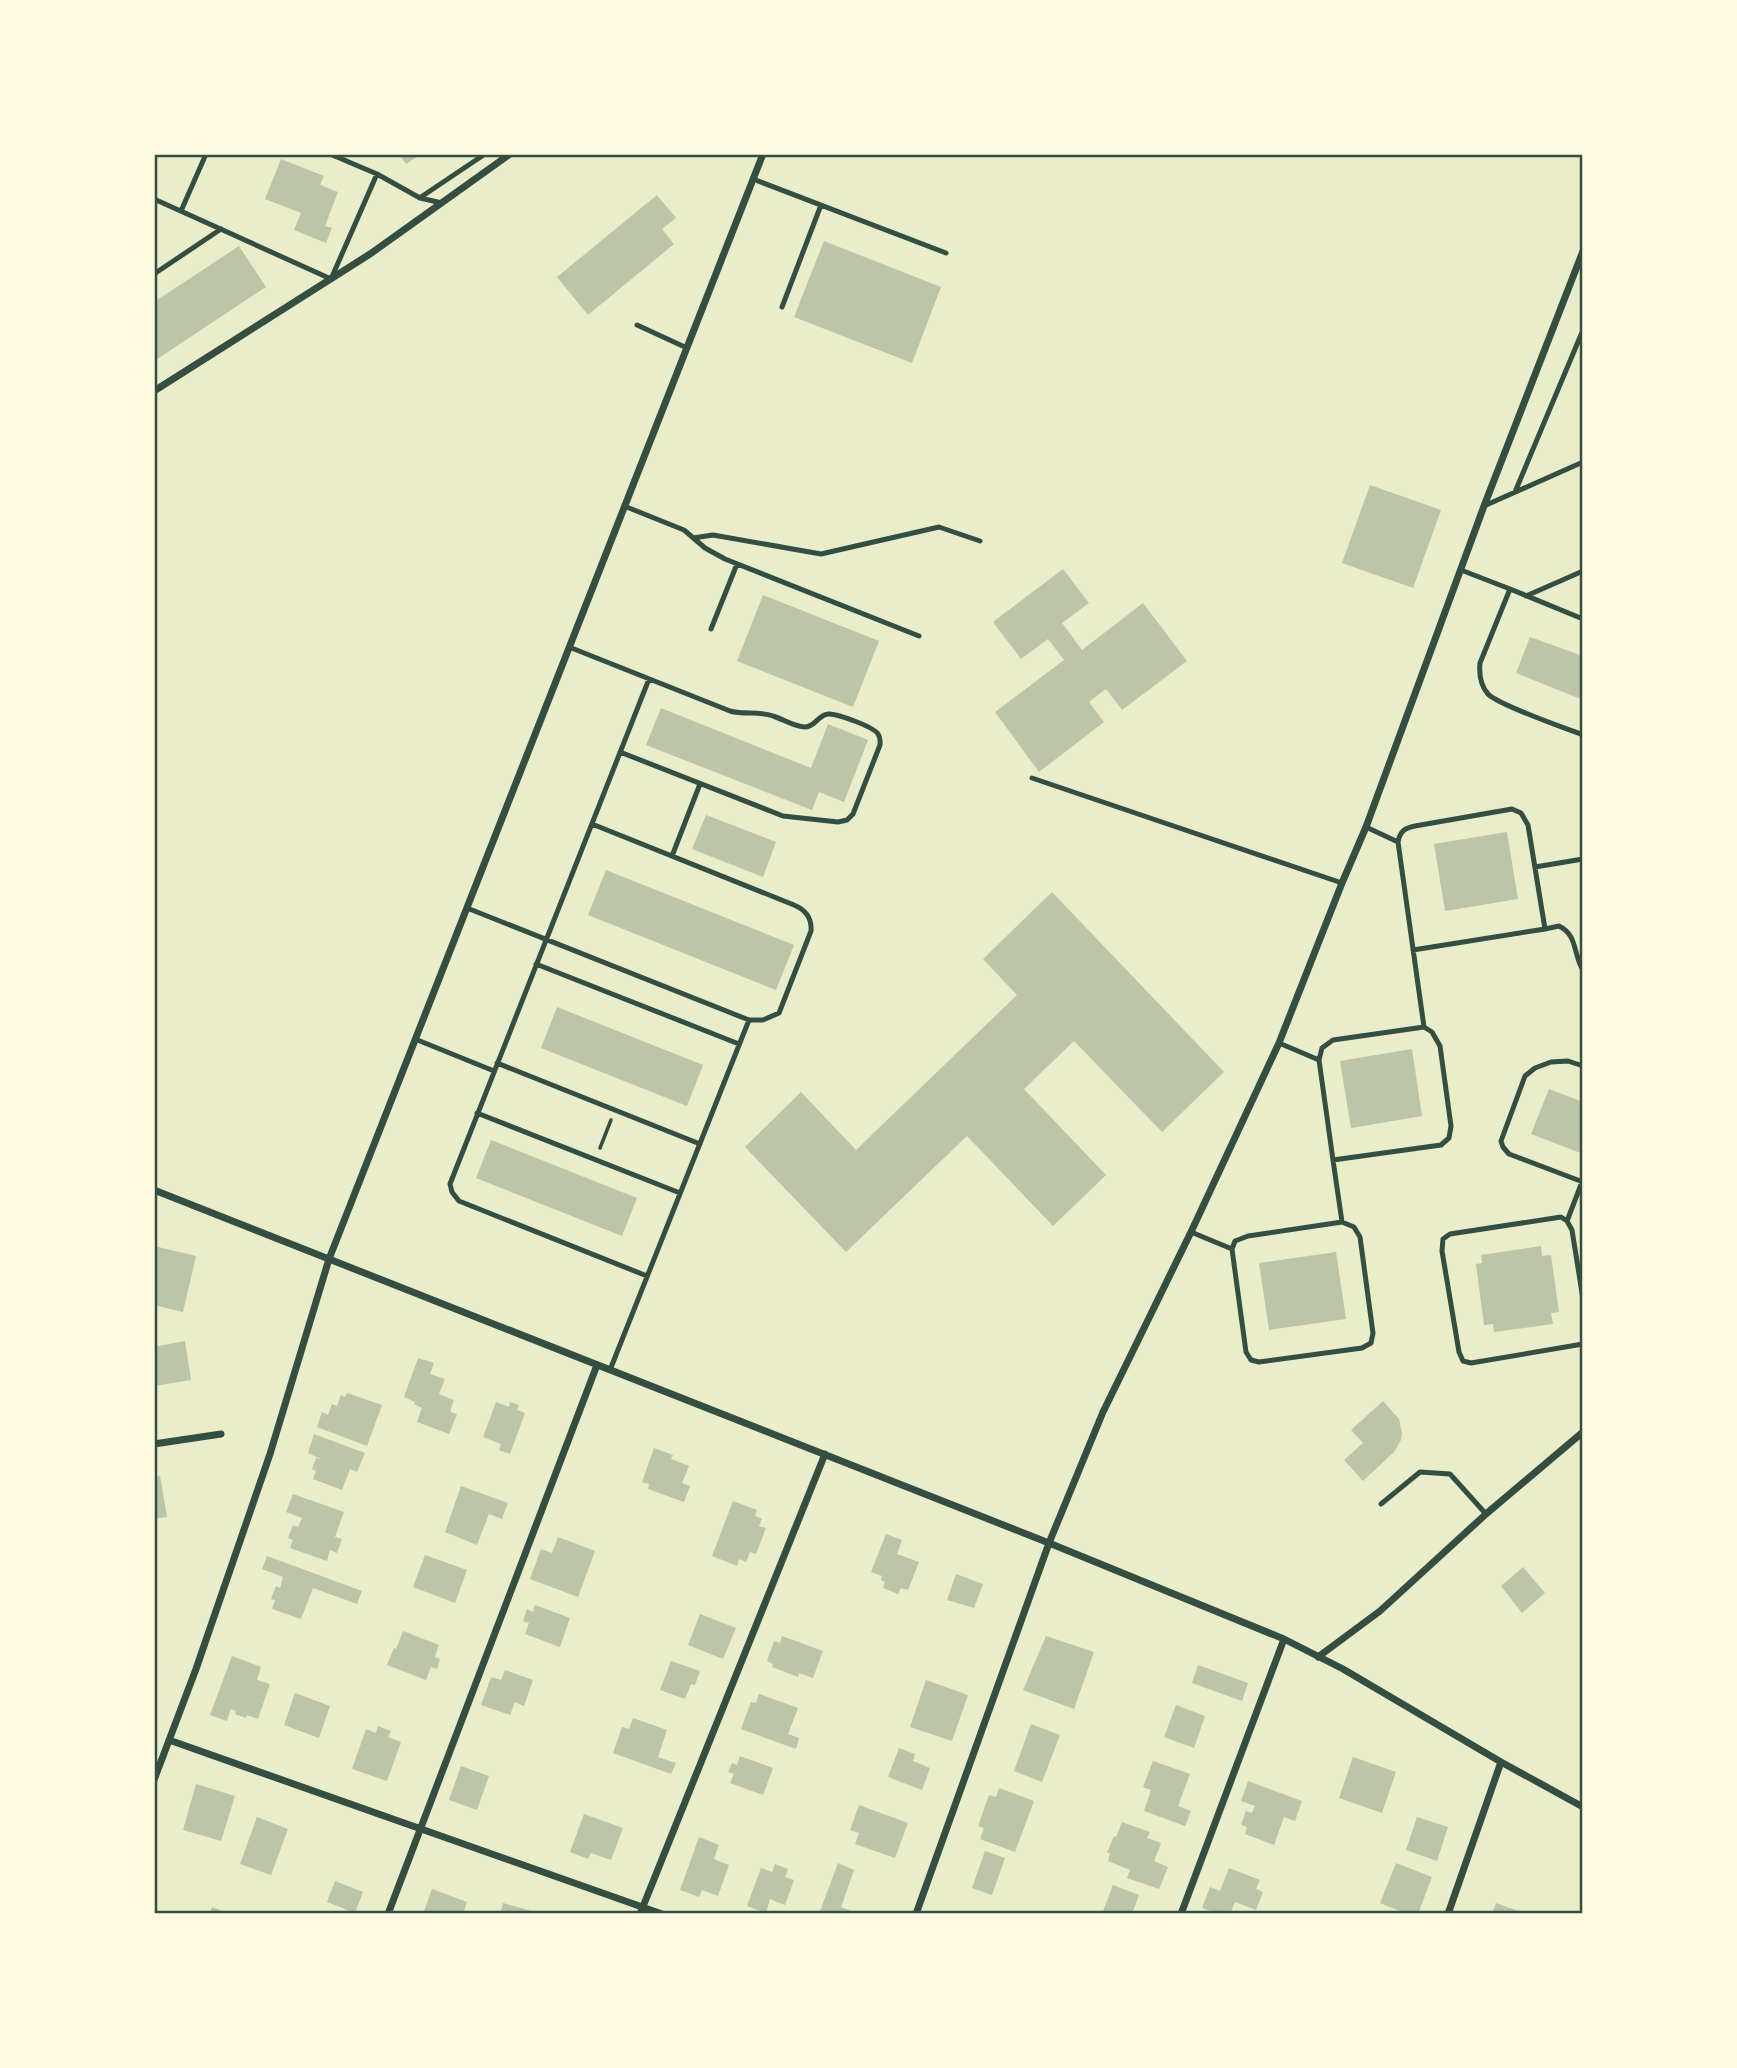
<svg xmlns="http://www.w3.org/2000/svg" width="1737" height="2068" font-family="Arial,sans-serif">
<rect width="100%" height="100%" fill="#e9edc9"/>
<path fill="#bcc5a7" d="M399 154H421L406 164Z
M281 159 324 176 320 185 338 192 325 226 332 228 326 243 294 230 301 213 265 199Z
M657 195 676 218 662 229 674 244 588 315 557 277Z
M824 241 941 287 912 363 794 317Z
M239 246 266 287 154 361V302Z
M1370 485 1441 510 1413 588 1342 563Z
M1063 569 1089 603 1062 623 1082 650 1143 603 1187 661 1122 710 1106 689 1089 702 1104 722 1039 772 995 712 1064 660 1048 639 1021 659 993 622Z
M763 595 879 641 853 707 737 661Z
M1530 637 1583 656V700L1516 673Z
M661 708 811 768 828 724 868 740 844 802 819 792 812 810 646 745Z
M706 815 776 842 763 877 692 849Z
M1507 832 1518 899 1445 911 1434 844Z
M606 870 794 945 776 990 588 915Z
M1052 892 1224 1072 1162 1132 1074 1041 1024 1089 1106 1175 1053 1226 967 1136 846 1252 745 1147 801 1092 856 1150 1017 995 983 959Z
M557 1007 703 1065 687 1106 541 1048Z
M1412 1049 1422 1116 1351 1128 1340 1061Z
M1549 1089 1583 1102V1154L1531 1134Z
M491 1140 637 1198 622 1236 476 1178Z
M154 1246 196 1256 183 1312 154 1305Z
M1541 1246 1542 1256 1551 1255 1559 1312 1551 1313 1553 1324 1494 1332 1493 1324 1484 1325 1476 1264 1482 1263 1481 1255Z
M1336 1252 1346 1319 1269 1330 1259 1263Z
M185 1341 191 1380 154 1386V1347Z
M418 1358 434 1363 430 1374 445 1379 439 1394 454 1400 450 1412 457 1414 449 1434 417 1422 422 1408 414 1404 415 1402 404 1397Z
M347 1393 382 1405 367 1446 317 1427 322 1412 328 1415 332 1404 337 1406 341 1395 345 1397Z
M1383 1401 1399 1419 1402 1433 1401 1440 1394 1452 1363 1481 1344 1460 1363 1443 1351 1430Z
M496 1402 509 1407 510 1402 519 1405 517 1410 525 1413 510 1454 499 1450 501 1444 483 1437Z
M314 1434 365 1453 357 1472 350 1469 342 1490 313 1479 316 1471 312 1469 316 1458 321 1459 308 1453Z
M654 1448 673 1455 671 1459 689 1466 682 1483 690 1486 684 1502 648 1489 649 1484 642 1482Z
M160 1476 167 1517 154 1519V1477Z
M461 1486 508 1503 502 1519 489 1514 477 1545 445 1532Z
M293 1494 344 1512 335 1537 342 1539 337 1553 330 1550 327 1561 290 1548 293 1540 288 1538 293 1525 298 1527 302 1518 286 1512Z
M733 1501 757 1510 755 1516 762 1519 759 1526 766 1528 756 1554 750 1552 746 1562 739 1559 737 1566 712 1556Z
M886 1534 902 1540 897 1554 919 1562 908 1590 901 1588 898 1594 883 1588 885 1582 881 1580 882 1576 871 1572Z
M558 1537 595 1551 578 1597 530 1579 541 1549 552 1553Z
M425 1555 467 1570 455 1603 413 1587Z
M267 1556 362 1591 357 1604 313 1588 301 1619 272 1609 275 1600 271 1599 276 1586 280 1588 283 1577 262 1569Z
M1523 1567 1545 1593 1522 1613 1501 1586Z
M956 1574 983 1584 974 1608 947 1600Z
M535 1605 570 1618 560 1647 525 1634 529 1623 523 1621 527 1609 533 1612Z
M700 1614 736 1628 723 1659 688 1645Z
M403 1631 439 1645 435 1657 440 1659 437 1669 431 1667 426 1680 387 1665 394 1648 396 1649Z
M782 1636 823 1651 813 1678 799 1673 798 1677 772 1667 773 1664 767 1661 774 1641 780 1643Z
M1046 1636 1094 1652 1074 1709 1023 1690Z
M232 1656 261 1667 257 1680 270 1684 258 1719 247 1715 246 1718 235 1714 236 1711 231 1709 227 1721 210 1715Z
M671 1661 700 1671 695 1685 691 1684 685 1699 660 1690Z
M1198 1665 1248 1683 1242 1701 1192 1683Z
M505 1670 533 1680 524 1706 515 1702 510 1715 481 1705 491 1677 501 1680Z
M926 1680 968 1695 952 1741 910 1727Z
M295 1693 330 1706 319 1738 284 1725Z
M759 1694 798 1708 788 1734 799 1738 796 1749 741 1729 751 1702 756 1703Z
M1176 1705 1205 1716 1194 1748 1164 1737Z
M633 1718 667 1730 658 1757 676 1763 671 1774 613 1753 622 1727 629 1729Z
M1031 1724 1060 1735 1042 1782 1014 1771Z
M378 1726 391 1731 388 1737 401 1742 387 1781 352 1769 366 1729 376 1733Z
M899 1748 915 1754 913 1761 930 1768 922 1790 888 1777Z
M740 1756 773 1768 763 1795 730 1783 734 1774 728 1772 732 1763 737 1765Z
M1353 1757 1396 1772 1382 1813 1339 1798Z
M1153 1761 1190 1774 1178 1806 1191 1811 1185 1826 1144 1811 1151 1790 1143 1787Z
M461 1766 489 1776 477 1810 449 1800Z
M1248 1781 1302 1801 1295 1821 1284 1817 1274 1845 1245 1834 1247 1827 1241 1825 1246 1811 1252 1813 1255 1806 1241 1801Z
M196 1784 235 1796 221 1841 183 1830Z
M999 1788 1034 1801 1015 1852 980 1839 984 1828 978 1826 989 1795 996 1797Z
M859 1805 908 1823 895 1858 855 1844 859 1833 850 1830Z
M584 1814 623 1828 611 1860 591 1853 588 1859 570 1852Z
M257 1817 288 1829 271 1875 240 1864Z
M1417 1817 1448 1827 1437 1861 1406 1850Z
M1122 1822 1150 1832 1147 1838 1161 1843 1154 1861 1168 1867 1159 1889 1127 1878 1130 1870 1108 1861 1110 1853H1107L1114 1836 1116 1837Z
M699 1837 719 1845 714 1859 729 1865 718 1896 702 1890 699 1897 680 1890Z
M985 1851 1005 1858 992 1895 972 1888Z
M838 1863 854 1870 841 1907 859 1914H819Z
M1396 1863 1432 1877 1418 1914H1407L1380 1903Z
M775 1864 788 1869 785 1877 794 1880 785 1905 770 1899 766 1913 747 1906 761 1868 772 1872Z
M1229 1868 1260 1880 1256 1889 1263 1892 1256 1910 1235 1902 1230 1914H1219L1202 1908 1210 1887 1220 1891Z
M335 1881 363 1892 355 1913 327 1902Z
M1113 1885 1139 1895 1132 1914H1102Z
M432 1889 467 1902 463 1914H423Z
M503 1903 539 1913 538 1914H500Z
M1496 1903 1527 1914H1492Z
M212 1907 229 1914H209Z"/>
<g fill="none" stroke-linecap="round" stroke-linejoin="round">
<path stroke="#344e41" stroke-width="3.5" d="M600 1148 611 1120"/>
<path stroke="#344e41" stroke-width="5" d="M330 154 377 174 420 198 442 203
M753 179 946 253
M421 197 485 154
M154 199 331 279 377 174
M181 211 206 154
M154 274 221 229
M782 307 821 205
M637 325 687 348
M1515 492 1583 330
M624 506 684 530 705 548 725 559 919 636
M1484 506 1583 462
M693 538 713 535 821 554 939 527 980 541
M1461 570 1510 589
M1526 596 1583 571
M1583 619 1510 589 1480 663C1479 674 1480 685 1488 694 1498 705 1565 728 1583 735
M711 629 737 564
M569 647 730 711C744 715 759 711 773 716 783 719 794 727 805 727 815 727 818 715 828 714 836 713 874 727 878 734 881 738 880 741 880 745L853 814 847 820 838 822 783 816 620 752
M1032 778 1342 883
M1366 827 1398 842
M672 856 700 784
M1535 867 1583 859
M467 908 749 1020H763L779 1013 811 931C812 918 806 910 794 905L592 824
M1545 929 1559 926C1578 935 1573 955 1583 970
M1413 950 1545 929 1528 825 1521 813 1512 809 1415 826C1405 828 1400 831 1398 842L1424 1027
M536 964 739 1044
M1424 1027 1432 1032 1440 1046 1451 1126 1449 1138 1441 1145 1333 1160 1319 1060 1322 1048 1333 1040Z
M415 1039 494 1071
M1279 1043 1319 1060
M497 1063 700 1144
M1583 1066 1568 1061 1551 1062 1535 1068 1525 1076 1501 1141 1503 1147 1509 1154 1583 1182
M477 1113 680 1193
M1333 1160 1342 1222
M1567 1221 1582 1182
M1342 1222 1354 1227 1360 1237 1373 1333 1371 1343 1362 1348 1259 1362 1251 1360 1246 1352 1232 1249 1235 1241 1248 1236Z
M1191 1232 1232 1249
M647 1276 459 1201 452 1192 450 1184 649 679
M1583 1299 1572 1230 1567 1221 1561 1217 1450 1234 1443 1239 1442 1251 1459 1352 1463 1361 1471 1363 1583 1344
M610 1370 749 1020
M1381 1504 1420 1472 1450 1474 1486 1514"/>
<path stroke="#344e41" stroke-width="7" d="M154 391 370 254 510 154
M154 1190 1049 1543 1284 1639 1343 1669 1501 1762 1583 1807
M154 1444 221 1434
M1318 1657 1380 1611 1486 1514 1583 1432
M169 1740 662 1914
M154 1780 196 1669 270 1454 329 1259 763 154
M388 1914 597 1365
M640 1914 825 1454
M916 1914 1049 1543 1103 1412 1191 1232 1279 1043 1342 883 1366 827 1484 506 1583 251
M1181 1914 1284 1639
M1448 1914 1501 1762"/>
</g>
<rect width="1737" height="2068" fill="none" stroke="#fefae0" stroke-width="312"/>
<rect x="156" y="156" width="1425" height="1756" fill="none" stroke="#344e41" stroke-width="2.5"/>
</svg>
